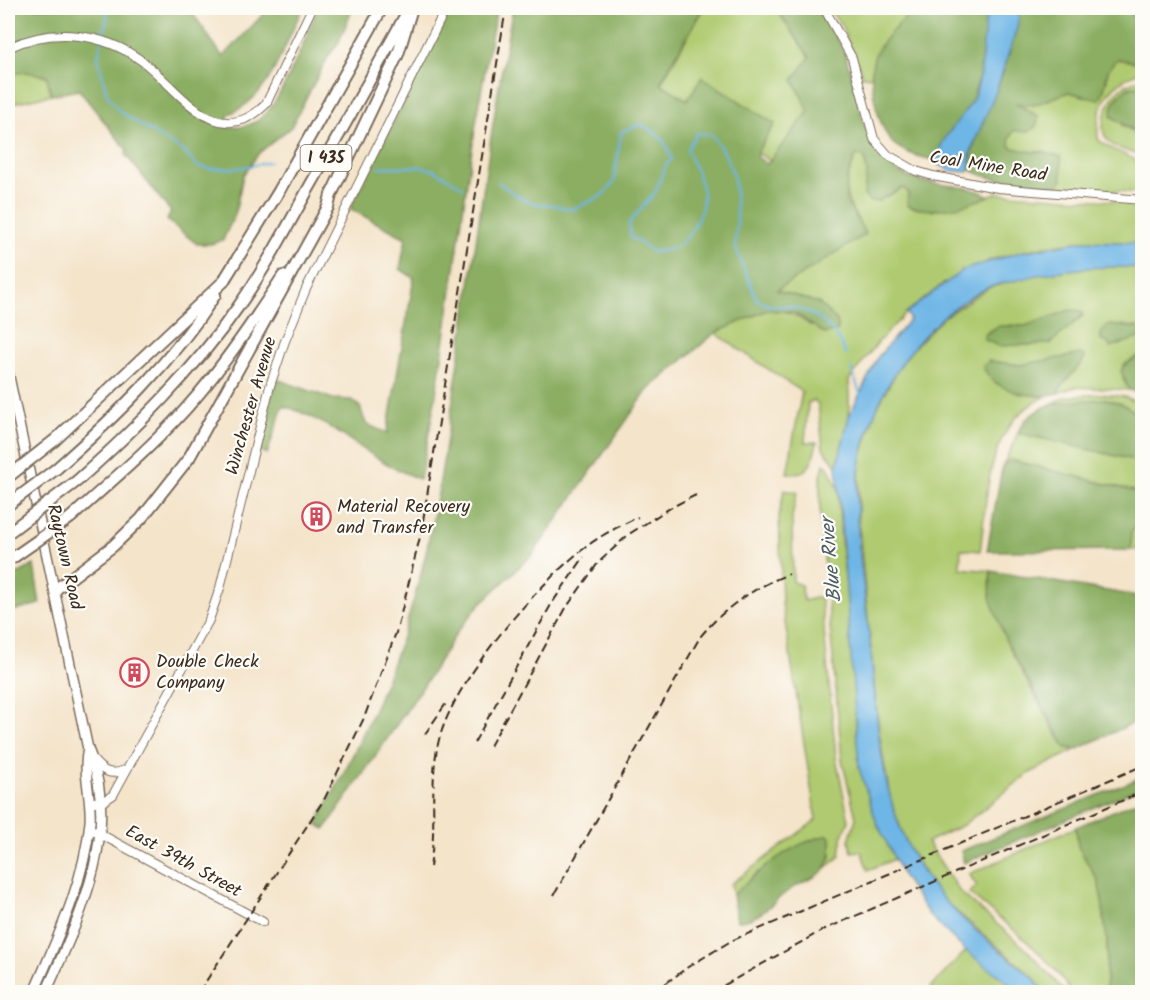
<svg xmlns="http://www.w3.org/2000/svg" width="1150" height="1000" font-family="Kalam,sans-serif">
<rect width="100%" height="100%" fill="#fdfcf7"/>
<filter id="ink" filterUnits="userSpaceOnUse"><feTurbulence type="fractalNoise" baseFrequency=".0167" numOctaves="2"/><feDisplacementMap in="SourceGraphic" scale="12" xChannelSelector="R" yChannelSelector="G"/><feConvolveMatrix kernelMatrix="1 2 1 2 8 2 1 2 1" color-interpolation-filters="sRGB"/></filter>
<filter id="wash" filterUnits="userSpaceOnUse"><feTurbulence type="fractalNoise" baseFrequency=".008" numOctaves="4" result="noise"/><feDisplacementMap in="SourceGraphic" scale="24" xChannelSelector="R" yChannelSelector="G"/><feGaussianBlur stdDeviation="1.35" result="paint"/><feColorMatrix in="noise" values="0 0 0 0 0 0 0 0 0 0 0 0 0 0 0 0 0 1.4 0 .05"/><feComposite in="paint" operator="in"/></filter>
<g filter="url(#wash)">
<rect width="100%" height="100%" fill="#f4e4ca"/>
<path fill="#afca70" stroke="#757a47" stroke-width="1.5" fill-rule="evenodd" d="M704 8H783L830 86 772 162 657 90Z
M828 8H916L875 55 871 77 863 76 841 25Z
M1126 8H1142V34Z
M11 56 9 66 47 76 51 95 8 104V57Z
M1118 59 1140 63 1142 59V71C1110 82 1095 105 1098 139 1110 152 1129 153 1142 165V193L1056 186 1062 181 1045 151 1025 153 1011 147 1009 138 1015 130 1038 116 1012 101 1034 105 1069 92 1099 100 1107 80V70Z
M1142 78V88L1134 86 1126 88 1122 125 1142 136V157C1132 151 1117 150 1109 142 1095 128 1109 98 1121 88 1127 83 1136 81 1142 78Z
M856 155 864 157 867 173 864 195 878 201 903 188 932 211 979 200 995 193 1142 203V243L1083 241 1041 247 990 260 943 284 906 313 879 341 849 380V416L837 466 823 448 818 404 814 400 808 403 805 442H817C813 462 810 476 787 473L802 392 715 333C756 317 771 294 811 326L818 303 776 291 859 221C840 193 845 186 856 155Z
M1108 266 1142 268V328L1122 325 1120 345 1135 337H1142V354L1124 365 1123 379 1129 390 1075 387 1058 393 1061 385 1079 365 1065 359 1020 365 989 361 1017 393 1045 397C985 423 988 495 980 551L961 549 960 568 991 571C982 612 1038 700 1058 737L1066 748 1077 749 1028 774 963 825 927 842 960 892 1028 951 1065 992H1043L1034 978 940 897 909 849 891 803 879 732 858 516 860 462 876 409 906 355 944 317 988 288 1045 272ZM1077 310 1083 315C1049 347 1029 351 984 339L989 331 1011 325 1025 326Z
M1100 394 1122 396 1142 404V437L1137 414 1037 411 1065 397Z
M1018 433 1138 461 1142 460V493L1011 460 1004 463Z
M824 464 828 467 838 487 841 545 876 821 895 859 868 870 861 851 852 852 849 840 856 818 842 760 820 512V480Z
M784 490 797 492 792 517 793 582 801 585 804 601 818 597 821 599 836 758 849 821 842 838 840 856 825 869 831 857V839L757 873 733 895 731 884 816 820 782 603 779 516Z
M1142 521V549L1131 550V532Z
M1076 827 1078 846 1098 881 1102 900 1107 942 1106 992H1071C1046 951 1004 924 969 893L977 886 969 874Z
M966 951 1018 989 1020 992H935L930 988Z"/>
<path fill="#8bae62" stroke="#636c40" stroke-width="1.5" d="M8 8H189L223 57 269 8H303C283 46 272 97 229 114L225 127C237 127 246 128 257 121 281 107 306 35 318 8H353L339 42 328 57 291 127 259 153 243 175 235 214 223 240 211 244H197L167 220 171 212 126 155 127 150 79 90 51 95 47 76 25 72 12 74 9 66 14 37 8 40Z
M451 8H497C464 163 453 323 420 479 371 463 334 420 283 406L267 454 257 450 276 379 333 399 352 400 360 407 366 424 387 433 414 278 400 269 406 238 350 209Z
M513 8H703L660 83 687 100 702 77 775 124 759 149 757 157 767 164 809 111 793 80 810 57 775 8H816C827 22 838 38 845 55 863 99 857 150 905 175 931 189 964 181 989 196 966 206 931 216 907 205L908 192 903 188 878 201H869L864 195 867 173 864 157 856 155 847 178 846 201 866 234 777 290 818 303 837 320 838 331 825 334 793 312 767 310 715 333 647 391 533 554 479 605 457 632 424 685 325 829 316 824C352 761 384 694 406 625 429 556 440 484 451 412 473 278 487 141 513 8Z
M916 8H988L979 78 973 99 934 160C920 157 907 154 895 145 878 132 865 73 876 53 885 36 902 21 916 8Z
M1020 8H1126C1138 20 1150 46 1140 63L1118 59C1100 73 1111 83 1099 100L1069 92 1034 105 1015 103 1038 116C1038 131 1029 134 1015 130L1009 138 1011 147C1028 154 1043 150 1061 157L1062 181 1056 186C1026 183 997 183 970 170 971 141 987 116 997 89 1007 63 1016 35 1020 8Z
M1134 86 1142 88V136L1111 116C1112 102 1120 90 1134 86Z
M1070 310 1081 311 1083 315 1050 344 998 346 984 339V335L998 326H1025Z
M1110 325 1142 328V337L1110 347 1108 343 1101 341C1100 333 1102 329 1110 325Z
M1081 354 1085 357C1080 370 1063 379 1058 393 1036 400 992 392 983 366L989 361 1020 365Z
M1142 354V393L1129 390 1121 371 1124 365Z
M1107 399C1146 409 1143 424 1142 460L1138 461 1018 433C1030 400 1078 400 1107 399Z
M1011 460 1142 493V521L1131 532V550L987 551 1001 474 1004 463Z
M34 565 40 604 8 612V579Z
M991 571 1142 597V719L1077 749 1066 748 1006 641 990 598Z
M1142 777V787L964 863 961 851Z
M1142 799V992H1106L1107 942 1102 900 1098 881 1078 846 1076 827Z
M828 835C832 840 831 842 831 848 830 879 809 876 788 891 772 902 759 922 737 921L733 895C762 868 789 844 828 835Z"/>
<path fill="#6eb6e6" stroke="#547082" stroke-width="1.5" d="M988 8H1020L1017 28 997 89 971 151 968 172 951 171 937 164C935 141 963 119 973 99 986 71 980 37 988 8Z
M1083 241 1142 243V268C1099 265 1057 269 1014 281 1006 283 995 284 987 288 921 321 875 389 861 460 850 513 865 588 870 642 877 711 878 785 909 848 936 904 987 940 1034 978L1043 992H1020L966 951 930 916 904 878 876 821 859 768 837 466 849 416 878 357 910 319 906 313 963 270 1020 252Z"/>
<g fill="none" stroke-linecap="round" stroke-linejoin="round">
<path stroke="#6eb6e6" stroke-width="2" d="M109 8 98 57 107 95 120 112 183 151 197 166 210 169 239 168 270 162
M379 167H421L434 170 463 187
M498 182C510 191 524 203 540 204 554 205 558 205 572 210L603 195 614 182 621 132 640 124C659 133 665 140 672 159L666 165 656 191 629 223 631 237 653 252C662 251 673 250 680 244 691 235 703 213 703 199 704 183 693 165 687 150L697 133 712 135 726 156 734 178 737 222 735 246 756 298C768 309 777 305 791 307 817 311 836 330 846 354
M851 368 861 396"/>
</g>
</g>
<g filter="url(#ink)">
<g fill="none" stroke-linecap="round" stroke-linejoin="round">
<defs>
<path id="minor" d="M824 8 852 58 874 139 888 155 916 171 933 176 998 188 1142 200
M8 48C52 27 102 32 142 61 180 89 216 154 266 104L312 8
M93 760C103 772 111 776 125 770
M94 802 104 801 113 795 209 620 220 588 270 386 285 341 306 289 446 8
M89 828 263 922"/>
<path id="major" d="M8 372 88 749C123 829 79 919 46 992
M34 992C58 937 84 883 90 822 92 798 82 772 88 749"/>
<path id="highway" d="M55 440 223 282 279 191 382 8
M56 469C115 417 172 362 215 295
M77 481C136 428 193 372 238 307 265 269 287 227 310 186 342 130 373 74 404 18
M70 518C114 479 159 441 197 396 229 358 256 318 283 276
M55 590 113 546 141 519 189 458 328 207 331 195 398 54 412 8"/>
</defs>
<use href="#minor" stroke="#7c6b5a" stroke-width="10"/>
<use href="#major" stroke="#7c6b5a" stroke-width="12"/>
<use href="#highway" stroke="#7c6b5a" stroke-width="14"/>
<use href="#minor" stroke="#fff" stroke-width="8"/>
<use href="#major" stroke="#fff" stroke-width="9"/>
<use href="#highway" stroke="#fff" stroke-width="10"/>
<path stroke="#3b2a1e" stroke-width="2" stroke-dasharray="9 4.5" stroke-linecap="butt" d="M425 734 447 702
M474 743 552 603 584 557
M490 746 566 608 598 563 629 534 670 508 696 495
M430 867C437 826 429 784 438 744 451 683 537 584 587 546 603 534 620 526 638 517
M554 895 700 637C725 607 753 588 789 574
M199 992 325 798 364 718 397 630 421 533 506 8
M654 992 688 967 731 941 1142 766
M712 992 823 930 1142 792"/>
<defs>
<path id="highway-bridge" d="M8 477 55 440
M8 505 56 469
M8 533 77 481
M11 559 70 518"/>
</defs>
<use href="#highway-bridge" stroke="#7c6b5a" stroke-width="14" stroke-linecap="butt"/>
<use href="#highway-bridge" stroke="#fff" stroke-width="10"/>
</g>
</g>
<defs>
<symbol id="building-ring" viewBox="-11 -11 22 22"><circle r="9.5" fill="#fdfcf7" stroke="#d1495b" stroke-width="1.5"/><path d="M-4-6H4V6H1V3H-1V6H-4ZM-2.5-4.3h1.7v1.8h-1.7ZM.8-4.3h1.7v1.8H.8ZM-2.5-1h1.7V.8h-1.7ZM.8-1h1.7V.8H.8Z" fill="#d1495b"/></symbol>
</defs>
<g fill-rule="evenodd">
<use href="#building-ring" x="300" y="500" width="33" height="33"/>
<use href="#building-ring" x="118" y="656" width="33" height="33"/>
</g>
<g text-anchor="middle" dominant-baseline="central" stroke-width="4.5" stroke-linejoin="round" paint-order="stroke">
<rect fill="#fdfcf7" stroke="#75695f" stroke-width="1.5" x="300.5" y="145" width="51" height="26" rx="4.5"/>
<g font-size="16" font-weight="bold" fill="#3b2a1e">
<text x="326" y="158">I 435</text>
</g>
<g font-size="18" fill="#3b2a1e" stroke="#fdfcf7">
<text transform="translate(988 167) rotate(9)">Coal Mine Road</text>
<text transform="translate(252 406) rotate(-74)">Winchester Avenue</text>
<text transform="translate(64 557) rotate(77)">Raytown Road</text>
<text transform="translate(183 862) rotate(29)">East 39th Street</text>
</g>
<g font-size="18" fill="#3b2a1e" stroke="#fdfcf7" text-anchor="start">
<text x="337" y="507">Material Recovery<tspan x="337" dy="21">and Transfer</tspan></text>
<text x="156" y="662">Double Check<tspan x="156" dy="21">Company</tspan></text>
</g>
<g font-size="20" font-style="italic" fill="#4d5b64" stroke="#fdfcf7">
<text transform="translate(832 560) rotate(-95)">Blue River</text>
</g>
</g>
<rect width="1150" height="1000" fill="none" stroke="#fdfcf7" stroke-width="30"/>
</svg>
